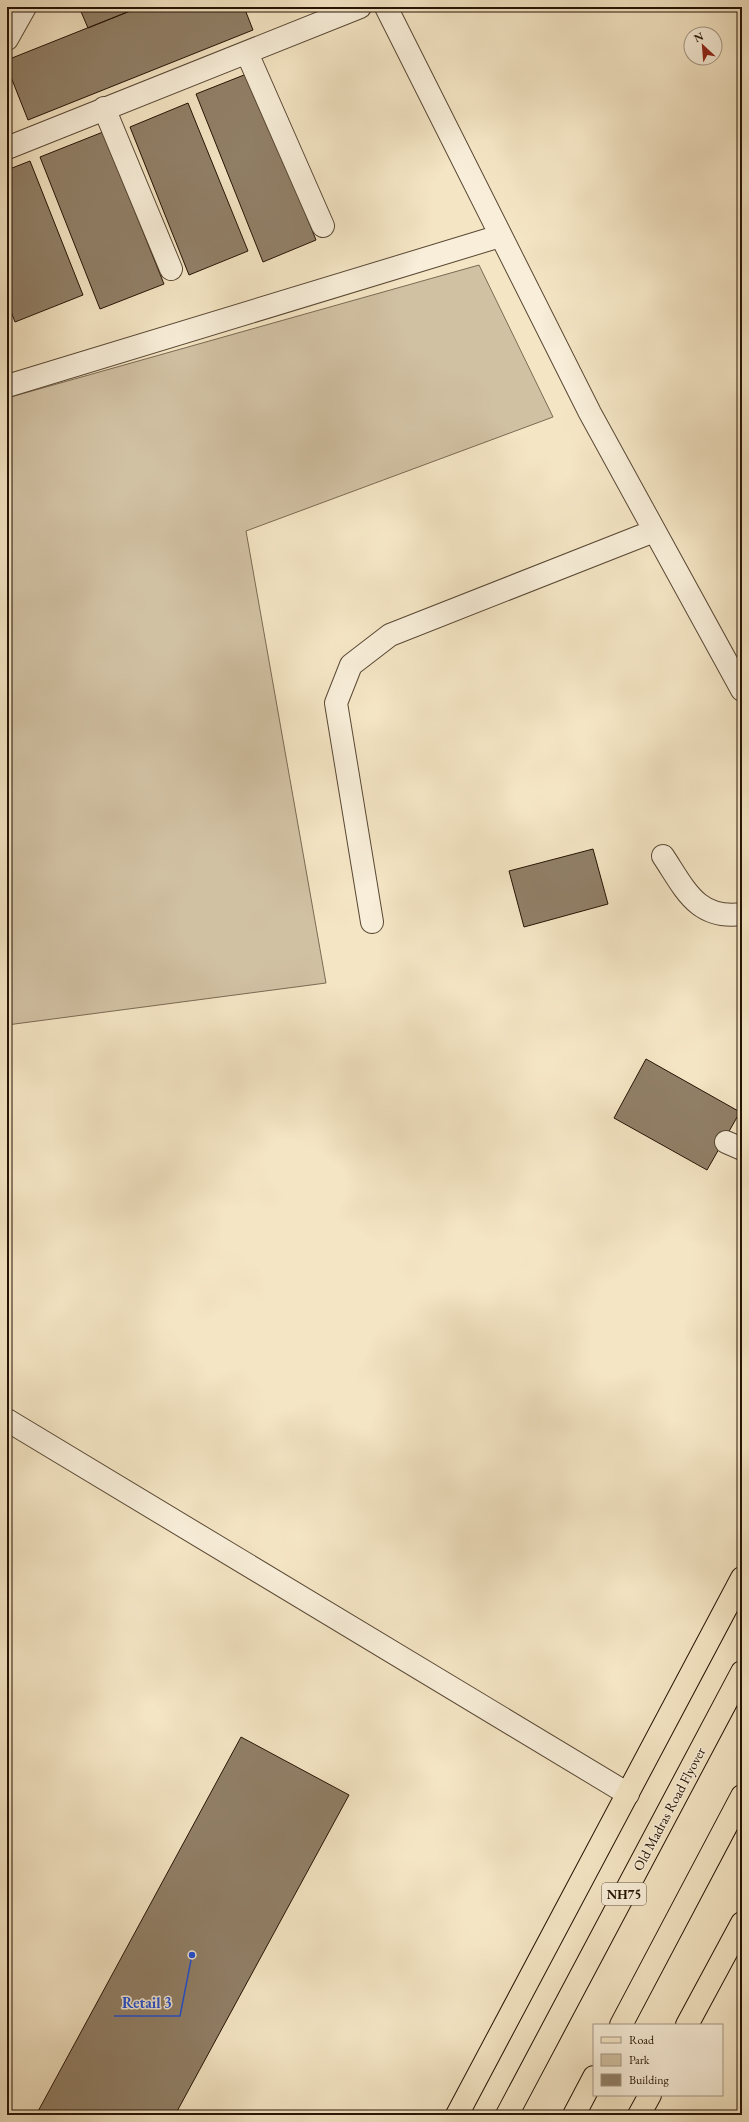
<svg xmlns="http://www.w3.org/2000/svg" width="749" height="2122" font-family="'EB Garamond',serif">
<rect width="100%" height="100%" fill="#f4e5c4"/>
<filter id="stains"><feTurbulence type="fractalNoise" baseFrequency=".005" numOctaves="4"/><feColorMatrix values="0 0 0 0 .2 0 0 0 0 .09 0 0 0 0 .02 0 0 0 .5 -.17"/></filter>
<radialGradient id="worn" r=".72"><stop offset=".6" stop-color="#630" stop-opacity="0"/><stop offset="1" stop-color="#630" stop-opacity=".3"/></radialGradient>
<path fill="#d1c1a3" stroke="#7b6a54" d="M479 265 553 417 246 531 326 983 7 1025V398Z"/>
<path fill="#918068" stroke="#251304" d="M79 7H140L88 28Z
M140 7H244L253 30 28 120 7 67V60Z
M249 73 316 240 263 262 196 94Z
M188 103 248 251 189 275 130 127Z
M103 132 164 284 100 309 40 157Z
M30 161 83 295 15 322 7 301V170Z
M593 849 608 904 524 927 509 871Z
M646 1059 740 1112 707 1170 614 1118Z
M241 1737 349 1795 175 2115H36Z"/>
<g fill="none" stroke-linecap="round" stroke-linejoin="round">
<defs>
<path id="minor" d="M386 7 590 413 742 690
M7 39 25 7
M247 53 323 226
M104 108 171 269
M7 148 360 7
M7 386 500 236
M663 856C685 889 697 920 742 914
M372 922 336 703 351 665 390 635 654 531
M726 1142 742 1149
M7 1420 628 1794"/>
<path id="major" d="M687 2025 742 1923
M457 2115 742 1578
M639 2115 650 2095"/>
<path id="highway" d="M621 2025 742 1796
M507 2115 742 1672
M574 2115 594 2077"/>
</defs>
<use href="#minor" stroke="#594834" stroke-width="24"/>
<use href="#major" stroke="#251304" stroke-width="24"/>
<use href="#highway" stroke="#251304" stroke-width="24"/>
<use href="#minor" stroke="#f8eed9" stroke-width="22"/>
<use href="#major" stroke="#f4e5c4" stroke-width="22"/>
<use href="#highway" stroke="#f4e5c4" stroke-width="22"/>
</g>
<g text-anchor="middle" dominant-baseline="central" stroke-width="3" stroke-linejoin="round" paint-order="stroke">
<rect fill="#f8eed9" stroke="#645544" stroke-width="1" x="602" y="1883" width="44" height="22" rx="3"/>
<g font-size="13" font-weight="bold" fill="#251304">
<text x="624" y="1894">NH75</text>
</g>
<g font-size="14" fill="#251304" stroke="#f8eed9">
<text transform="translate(669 1809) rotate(-62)">Old Madras Road Flyover</text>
</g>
</g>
<path fill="none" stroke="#1d4ed8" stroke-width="1.5" d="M192 1955L180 2016H114"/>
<circle fill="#1d4ed8" stroke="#f8eed9" stroke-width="1.5" cx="192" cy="1955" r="4"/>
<g font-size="15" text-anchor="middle" font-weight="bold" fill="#1d4ed8" stroke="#f8eed9" stroke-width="3" stroke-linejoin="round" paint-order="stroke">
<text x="147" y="2008">Retail 3</text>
</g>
<rect width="749" height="2122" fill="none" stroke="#f4e5c4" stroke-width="24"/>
<rect x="8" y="8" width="733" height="2106" fill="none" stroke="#251304" stroke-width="2"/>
<rect x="12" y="12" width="725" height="2098" fill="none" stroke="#251304"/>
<rect x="593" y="2024" width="130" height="72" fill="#f8eed9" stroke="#a49684"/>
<rect x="601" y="2037" width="20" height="6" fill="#f4e5c4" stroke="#a49684"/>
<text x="629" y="2044" font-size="12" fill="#251304">Road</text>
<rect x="601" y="2054" width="20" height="12" fill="#d1c1a3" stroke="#a49684"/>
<text x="629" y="2064" font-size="12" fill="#251304">Park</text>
<rect x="601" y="2074" width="20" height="12" fill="#918068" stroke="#a49684"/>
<text x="629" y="2084" font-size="12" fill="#251304">Building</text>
<g transform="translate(703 46) rotate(334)"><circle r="19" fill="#f8eed9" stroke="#a49684"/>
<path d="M0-3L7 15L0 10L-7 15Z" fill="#8f2418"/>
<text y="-6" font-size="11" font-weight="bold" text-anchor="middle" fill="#251304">N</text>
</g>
<rect width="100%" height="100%" filter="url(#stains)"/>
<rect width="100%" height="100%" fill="url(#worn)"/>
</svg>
